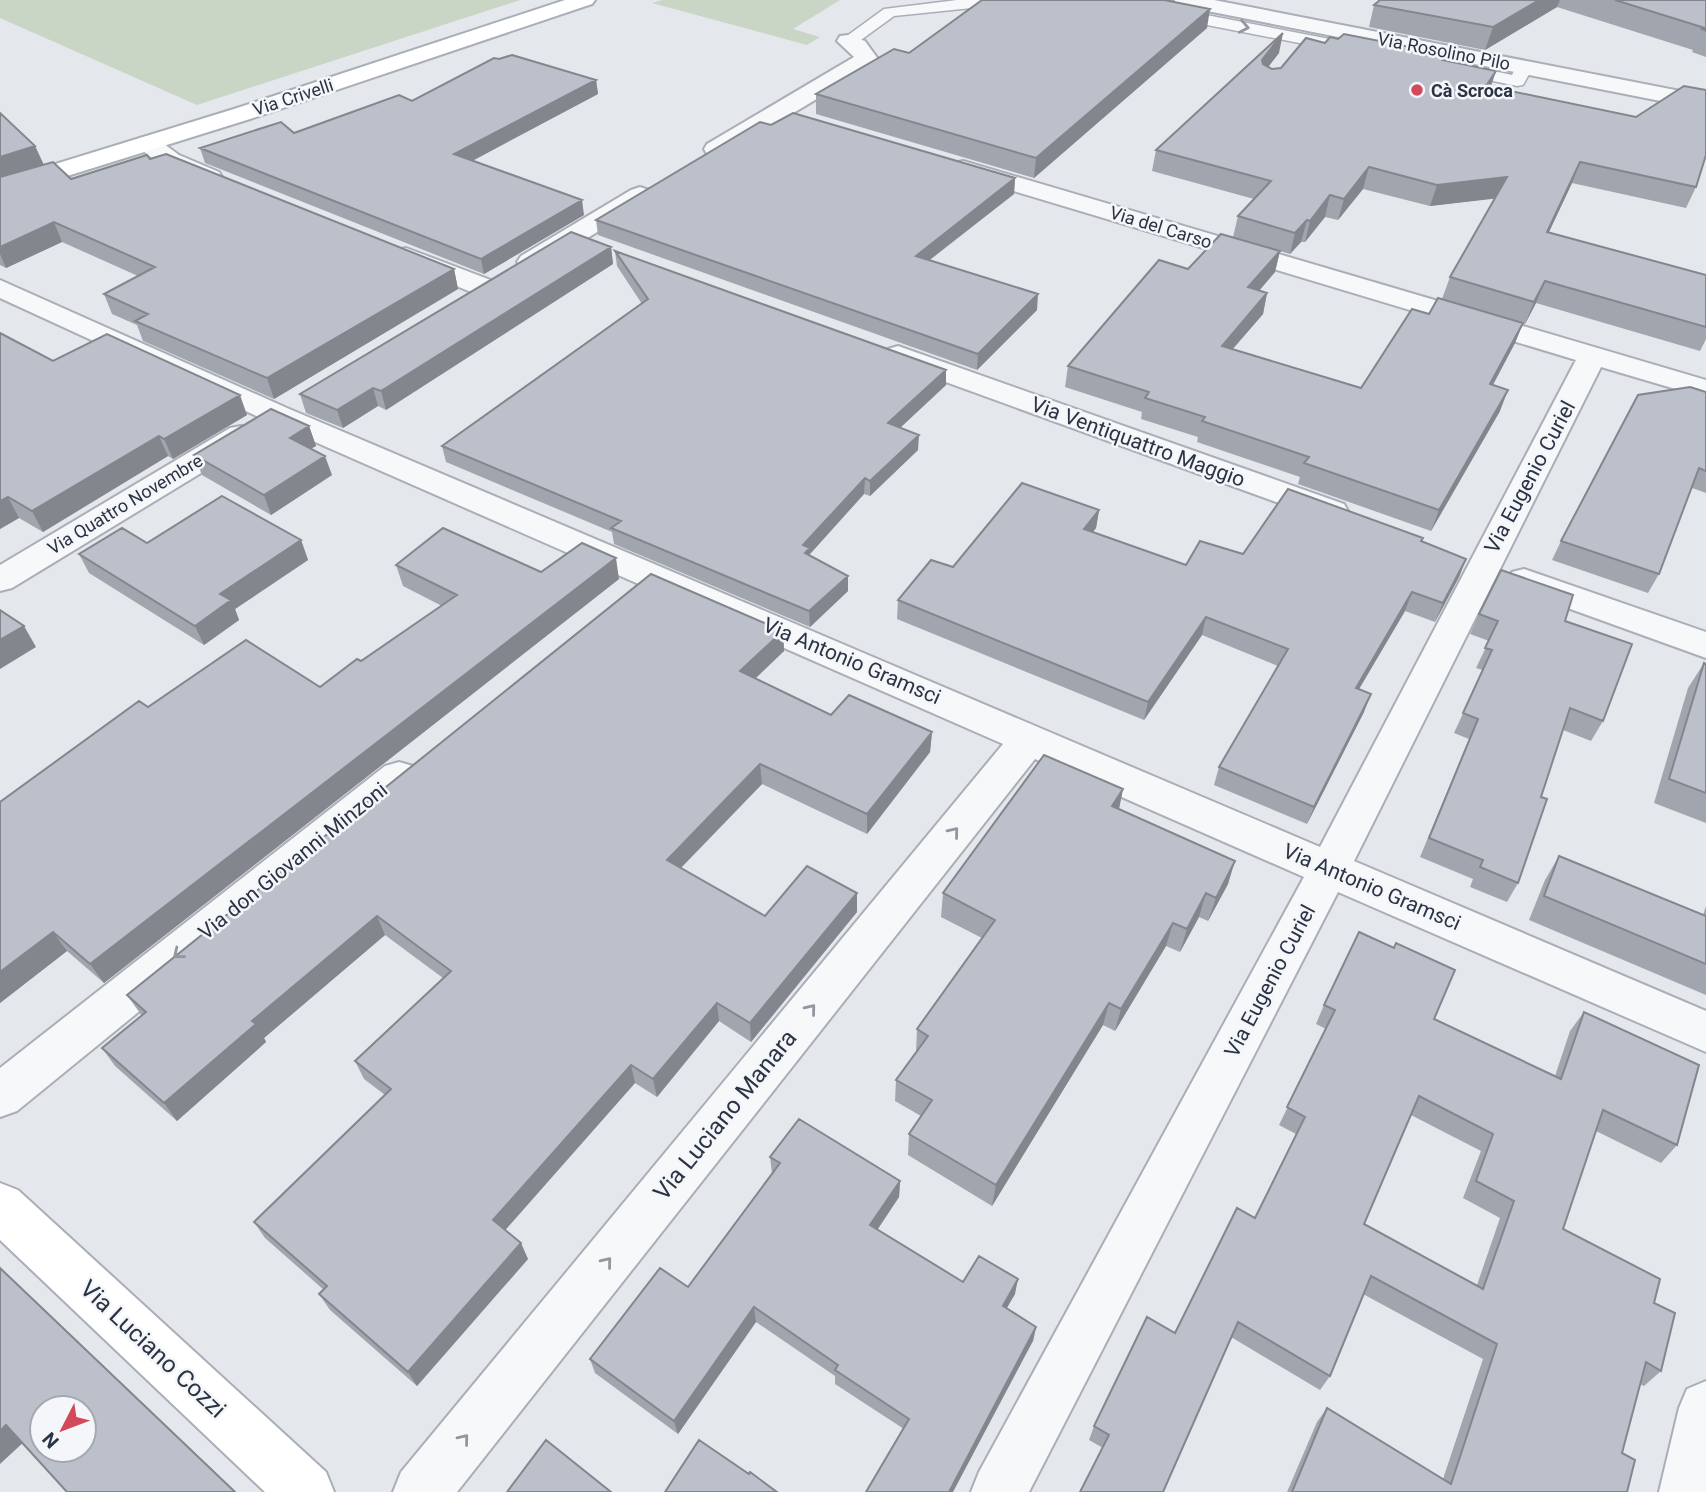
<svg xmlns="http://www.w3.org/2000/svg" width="1706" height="1492" font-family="Roboto,sans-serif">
<rect width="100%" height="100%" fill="#e4e7ec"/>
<path fill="#c9d6c5" d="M0 0H520L197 105 0 18Z
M663 0H840L793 29 820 37 807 45 652 3Z"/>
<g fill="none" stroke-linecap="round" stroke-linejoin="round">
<defs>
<path id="lane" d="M957 0H1009L1001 5 894 16 854 45 848 46 840 41 884 9Z
M1097 0H1129L1345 42 1353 47 1345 52 1105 5Z
M1524 62 1533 67 1523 85 1517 86 1450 72 1447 68 1456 63 1512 75 1518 63Z"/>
<path id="street" d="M1172 0H1214L1706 96V110L1182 6 1175 4Z
M848 35 865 41 878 59 875 64 725 154 716 156 707 154 704 149 707 144 854 57 837 41 840 36Z
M148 136 156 138 179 155 219 172 222 177 219 182C197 188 149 161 136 143L140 138Z
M963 161 1706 380V398L1601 367 1354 861 1706 1011V1052L1338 892 1029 1492H971L979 1472 1304 877 1035 759 457 1492H393L401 1472 1003 744 265 420 0 298V280L287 408 1320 847 1576 360 954 173 951 168 954 163Z
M640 187 649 190 653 195 649 200 539 268 530 270 521 268 517 262 521 256 631 190Z
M406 248 496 282 500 288 496 294 486 296 476 294 397 262 393 256 397 250Z
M898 346 1344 504 1348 511 1344 518 1332 521 1320 518 888 361 883 355 888 349Z
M241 426 252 428 257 435 252 442 12 588 0 591V565L230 428Z
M1524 569 1706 632V658L1512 588 1507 580 1512 572Z
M399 762 413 766 419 777 413 788 17 1111 0 1117V1068L385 766Z
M1706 1381V1492H1659L1679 1408 1687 1389Z"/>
<path id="secondary" d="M565 0H595L592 4 250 119 0 197V181L234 109Z
M0 1183 18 1190 326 1472 334 1492H265L0 1240Z"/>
</defs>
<use href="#lane" stroke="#a9aeb7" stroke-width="3"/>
<use href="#street" stroke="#a9aeb7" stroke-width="4"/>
<use href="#secondary" stroke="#a9aeb7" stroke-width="4"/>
<use href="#lane" fill="#f7f8fa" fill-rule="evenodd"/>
<use href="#street" fill="#f7f8fa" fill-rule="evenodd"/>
<use href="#secondary" fill="#fff" fill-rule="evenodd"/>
</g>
<path fill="#a1a5ae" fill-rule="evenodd" d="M982 0H1175L1174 2 1207 28 1034 178 816 114V94L909 53Z
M1380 0H1706V57L1692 52 1693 50 1557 7 1485 50 1369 27 1374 5Z
M1338 39 1451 55 1449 61 1496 71 1491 86 1696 187 1686 208 1572 183 1549 232 1706 275V339L1700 351 1536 303 1525 324 1523 323 1515 343 1493 385 1500 411 1431 531 1298 484 1300 477 1197 442 1198 437 1141 419 1142 412 1065 387 1068 366 1188 269 1280 251 1275 272 1259 291 1267 293 1263 314 1232 350 1361 388 1442 299 1450 277 1495 198 1430 206 1363 189 1338 220 1325 217 1305 242H1301L1290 254 1233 237 1238 216 1254 199 1152 171 1156 150 1279 53 1268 67 1272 69 1281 68 1325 43Z
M596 80 598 94 472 161 584 215 484 274 205 163 200 148 294 133 412 101Z
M0 113 35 146 43 164 71 179 150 159 454 269 458 289 274 399 143 341 137 325 112 314 104 294 138 276 62 242 6 268 0 265Z
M771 125 1015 178 1014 194 930 260 1037 310 977 370 598 235 596 220Z
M611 247 613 264 386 410 378 406 343 428 306 413 300 394Z
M615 251 946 385 900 428 918 450 870 496 864 494 810 554V556L848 591 810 627 614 544 612 532 446 462 442 446 642 304 617 266Z
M0 333 53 361 247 415 173 459 168 456 43 532 19 518 0 529Z
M1706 392V493L1692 488 1659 574 1648 593 1552 560 1561 541Z
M309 426 316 446 311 448 332 475 271 515 202 475 194 455Z
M1099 510 1096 528 1093 532 1186 565 1243 554 1422 542 1466 559 1459 577 1435 622 1405 611 1359 689 1364 712 1307 824 1214 785 1219 767 1278 666 1202 635 1144 720 897 619 898 600 953 567Z
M301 540 308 560 235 609 239 620 204 645 89 573 79 554 147 543Z
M396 565 541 572 619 579 104 983 67 951 0 1003V802L148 707 320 687 361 661 442 606 403 586Z
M1479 614 1565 621 1603 721 1591 741 1563 730 1541 797 1518 883 1507 902 1470 887 1473 879 1420 857 1469 739 1454 733 1483 670 1476 668 1489 641 1470 634Z
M783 631 784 651 756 678 831 715 932 732 930 752 867 834 762 784 681 868 765 916 857 893V912L751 1042 719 1021 657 1097 635 1083 505 1230 528 1259 417 1386 330 1310 319 1294 324 1290 265 1238 254 1222 385 1095 364 1079 355 1061 443 978 385 935 264 1038 266 1042 177 1121 115 1066 102 1048 142 1016 127 995Z
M1704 663 1706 664V823L1654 803 1688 688Z
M1123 789 1119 809 1228 884 1208 921 1199 917 1180 952 1166 946 1115 1031 1103 1025 992 1206 908 1155 909 1134 921 1116 895 1101 896 1080 916 1052 917 1029 982 938 941 917 943 893Z
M1559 856 1703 915 1706 906V995L1529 920 1545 880Z
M1324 1005 1434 1019 1555 1076 1570 1031 1584 1012 1677 1145 1661 1163 1596 1131 1563 1229 1654 1303 1661 1371 1644 1386 1640 1384 1622 1453 1627 1492H1287L1317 1422 1327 1408 1443 1479 1483 1359 1363 1294 1330 1376 1320 1390 1231 1337 1103 1448 1089 1440 1094 1426 1175 1333 1255 1218 1296 1134 1279 1125 1326 1029 1316 1024ZM1411 1115 1481 1151 1463 1198 1500 1218 1477 1285 1364 1224Z
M770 1157 900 1181 899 1197 877 1229 963 1282 1015 1294 1006 1308 1036 1327 1033 1341 904 1429 835 1384V1376L756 1322 678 1434 595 1373 590 1359 688 1287 772 1173Z"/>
<path fill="#83868d" d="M1539 0H1560L1557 7 1485 50 1493 27Z
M1210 9 1207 28 1034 178 1036 158Z
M1283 33 1279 53 1258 80 1262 60Z
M1496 71 1489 91 1486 86Z
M596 80 598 94 457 169 454 154Z
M35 146 44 165 0 179V157Z
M1580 162 1572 183 1539 253 1547 232Z
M1369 167 1363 189 1338 220 1344 199Z
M1507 177 1500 198 1430 206 1437 185Z
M1015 178 1014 194 915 271 916 256Z
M1330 195 1325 217 1305 242 1310 221Z
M582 200 584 215 484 274 481 259Z
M1307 220 1301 242 1290 254 1295 233Z
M54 222 62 242 6 268 0 254V247Z
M611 247 613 264 386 410 381 391Z
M1280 251 1275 272 1244 308 1248 287Z
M454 269 458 289 274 399 267 378Z
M1545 281 1536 303 1525 324 1534 302Z
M1267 293 1263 314 1217 367 1222 346Z
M1038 294 1037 310 977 370 978 354Z
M1523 323 1515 343 1482 405 1490 384Z
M946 370V385L888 439V423Z
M373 388 378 406 343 428 337 410Z
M1508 390 1500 411 1431 531 1439 510Z
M240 395 247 415 173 459 164 439Z
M309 426 316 446 297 457 290 438Z
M919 435 918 450 870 496V481Z
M159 436 168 456 43 532 32 511Z
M325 456 332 475 271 515 264 495Z
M865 478 864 494 810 554V563L805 569 803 545Z
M8 497 19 518 0 529V501Z
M1099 510 1096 528 1081 547 1084 529Z
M301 540 308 560 235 609 239 620 204 645 195 626 220 594Z
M616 558 619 579 104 983 90 964Z
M1466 559 1459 577 1435 622 1443 603Z
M848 576V591L810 627 809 611Z
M1412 592 1405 611 1349 706 1356 688Z
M1206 617 1202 635 1144 720 1148 702Z
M24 626 36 647 0 669V640Z
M783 631 784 651 742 691 740 671Z
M1371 694 1364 712 1307 824 1314 807Z
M932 732 930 752 867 834V814Z
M760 764 762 784 670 879 667 860Z
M1123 789 1118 813 1112 806Z
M1235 861 1228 884 1208 921 1216 898Z
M857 893V912L751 1042 750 1023Z
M1206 893 1199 917 1180 952 1187 929Z
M377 916 385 935 264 1038 266 1042 177 1121 164 1103 252 1021Z
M1173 923 1166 946 1115 1031 1121 1009Z
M53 932 67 951 0 1003V972Z
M717 1003 719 1021 657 1097 653 1079Z
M1109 1003 1103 1025 992 1206 996 1185Z
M631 1065 635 1083 500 1236 493 1220Z
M900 1181 899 1197 870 1241V1225Z
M521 1243 528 1259 417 1386 408 1372Z
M0 1267 236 1492H235Z
M1018 1279 1015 1294 1000 1320 1003 1306Z
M754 1307 756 1322 678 1434 674 1421Z
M1036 1327 1033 1341 953 1492H949Z
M6 1425 26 1440 0 1464V1431Z"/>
<path fill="#bbc0ca" stroke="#83868d" stroke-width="2" fill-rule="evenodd" d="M982 0H1164L1210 9 1036 158 816 94 894 49 909 53Z
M1380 0H1539L1493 27 1374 5Z
M1615 0H1706V31L1702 29 1705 28Z
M1283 33 1262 60 1263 64 1272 69 1281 68 1306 38 1325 43 1330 37 1338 39 1344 34 1451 55 1443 60 1496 71 1486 86 1636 117 1684 86 1706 90V155L1696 187 1580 162 1547 232 1706 275V327L1545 281 1534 302 1450 277 1507 177 1437 185 1369 167 1344 199 1330 195 1310 221 1307 220 1295 233 1238 216 1271 181 1156 150Z
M512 55 596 80 454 154 582 200 481 259 200 148 281 122 294 133 399 95 412 101 494 58 499 59Z
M0 113 35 146 0 157Z
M793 113 1015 178 916 256 1038 294 978 354 596 220 760 122 771 125Z
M166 154 454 269 267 378 135 321 148 314 104 294 155 267 54 222 0 247V177L53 162 71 179 147 155 150 159Z
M571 232 611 247 381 391 373 388 337 410 300 394Z
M1221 234 1280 251 1248 287 1267 293 1222 346 1361 388 1412 309 1429 314 1438 298 1523 323 1490 384 1508 390 1439 510 1304 463 1309 457 1202 421 1205 417 1145 398 1149 392 1068 366 1159 260 1188 269Z
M615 251 946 370 888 423 919 435 870 481 865 478 803 545 810 548 805 553 848 576 809 611 611 528 621 521 442 446 648 299Z
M0 333 53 361 107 334 240 395 164 439 159 436 32 511 8 497 0 501Z
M1690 387 1706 392V471L1699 468 1659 574 1561 541 1638 395Z
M271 409 309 426 290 438 325 456 264 495 194 455Z
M1022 483 1099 510 1084 529 1186 565 1200 541 1243 554 1288 489 1423 538 1421 541 1466 559 1443 603 1412 592 1356 688 1371 694 1314 807 1219 767 1288 649 1206 617 1148 702 898 600 931 560 953 567Z
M222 496 301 540 220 594 231 600 195 626 79 554 122 528 147 543Z
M443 528 541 572 582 543 616 558 90 964 53 932 0 972V802L139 701 148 707 246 640 320 687 357 659 361 661 457 595 396 565Z
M1501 570 1573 595 1565 621 1632 644 1603 721 1570 708 1541 797 1547 799 1518 883 1480 867 1483 860 1429 838 1478 719 1463 713 1492 650 1485 648 1498 621 1479 614Z
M651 574 783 631 740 671 831 715 849 695 932 732 867 814 760 764 667 860 765 916 807 866 857 893 750 1023 717 1003 653 1079 631 1065 493 1220 521 1243 408 1372 319 1294 327 1286 254 1222 391 1089 355 1061 451 971 377 916 252 1021 256 1024 164 1103 102 1048 146 1012 127 995Z
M0 610 24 626 0 640Z
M1704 663 1706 664V793L1669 779Z
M1044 755 1123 789 1112 806 1235 861 1216 898 1206 893 1187 929 1173 923 1121 1009 1109 1003 996 1185 909 1134 932 1100 896 1080 928 1036 917 1029 995 920 943 893Z
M1559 856 1706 916V964L1544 896Z
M1359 932 1394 948 1396 943 1455 970 1434 1019 1561 1079 1584 1012 1699 1065 1677 1145 1603 1110 1563 1229 1660 1279 1654 1303 1675 1313 1661 1371 1646 1362 1622 1453 1635 1460 1627 1492H1292L1327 1408 1451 1484 1497 1344 1371 1276 1330 1376 1238 1322 1163 1492H1080L1109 1435 1094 1426 1147 1317 1175 1333 1237 1208 1255 1218 1305 1117 1287 1107 1335 1010 1324 1005ZM1419 1096 1493 1134 1476 1181 1514 1201 1483 1289 1364 1224Z
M799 1119 900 1181 870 1225 963 1282 979 1256 1018 1279 1003 1306 1036 1327 949 1492H866L909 1419 835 1370 838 1365 754 1307 674 1421 590 1359 660 1268 688 1287 780 1163 770 1157Z
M0 1268 235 1492H67L6 1425 0 1431ZM42 1408H84V1450H42Z
M546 1440 611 1492H507Z
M699 1440 749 1474 750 1472 777 1492H665Z"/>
<defs><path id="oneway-chevron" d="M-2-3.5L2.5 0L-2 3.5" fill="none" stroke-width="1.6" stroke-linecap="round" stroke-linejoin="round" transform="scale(1.75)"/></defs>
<g stroke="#9196a0">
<use href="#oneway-chevron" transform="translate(1244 27) rotate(11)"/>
<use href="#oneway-chevron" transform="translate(954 832) rotate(-51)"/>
<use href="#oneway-chevron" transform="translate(178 954) rotate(141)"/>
<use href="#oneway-chevron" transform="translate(811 1009) rotate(-51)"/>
<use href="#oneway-chevron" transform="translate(607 1262) rotate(-51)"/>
<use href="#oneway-chevron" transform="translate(464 1439) rotate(-51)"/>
</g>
<circle fill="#d1495b" stroke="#f4f6f9" stroke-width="2.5" cx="1417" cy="90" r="7"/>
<g text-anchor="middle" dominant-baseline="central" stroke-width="5" stroke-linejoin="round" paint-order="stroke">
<g font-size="18" fill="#2b3445" stroke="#f4f6f9">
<text transform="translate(1444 51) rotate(11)">Via Rosolino Pilo</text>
<text transform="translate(293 97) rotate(-18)">Via Crivelli</text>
<text transform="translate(1161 227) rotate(17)">Via del Carso</text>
<text transform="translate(125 504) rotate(-31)">Via Quattro Novembre</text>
</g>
<g font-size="18" font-weight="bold" fill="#2b3445" stroke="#f4f6f9" text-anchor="start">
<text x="1431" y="90">Cà Scroca</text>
</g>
<g font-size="21" fill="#2b3445" stroke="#f4f6f9">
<text transform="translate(1138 442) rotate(20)">Via Ventiquattro Maggio</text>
<text transform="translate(1530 477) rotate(-62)">Via Eugenio Curiel</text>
<text transform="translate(852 661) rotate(23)">Via Antonio Gramsci</text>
<text transform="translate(293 861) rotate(-39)">Via don Giovanni Minzoni</text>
<text transform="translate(1372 887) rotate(23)">Via Antonio Gramsci</text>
<text transform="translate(1270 981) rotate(-62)">Via Eugenio Curiel</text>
</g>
<g font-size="24" fill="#2b3445" stroke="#f4f6f9">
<text transform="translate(725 1115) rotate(-51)">Via Luciano Manara</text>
<text transform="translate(153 1349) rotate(43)">Via Luciano Cozzi</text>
</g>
</g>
<g transform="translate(63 1429) rotate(228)"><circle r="33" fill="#f4f6f9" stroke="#a4a8b1" stroke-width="2"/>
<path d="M0-5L12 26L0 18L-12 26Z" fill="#d1495b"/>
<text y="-10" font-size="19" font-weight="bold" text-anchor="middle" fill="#2b3445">N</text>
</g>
</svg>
